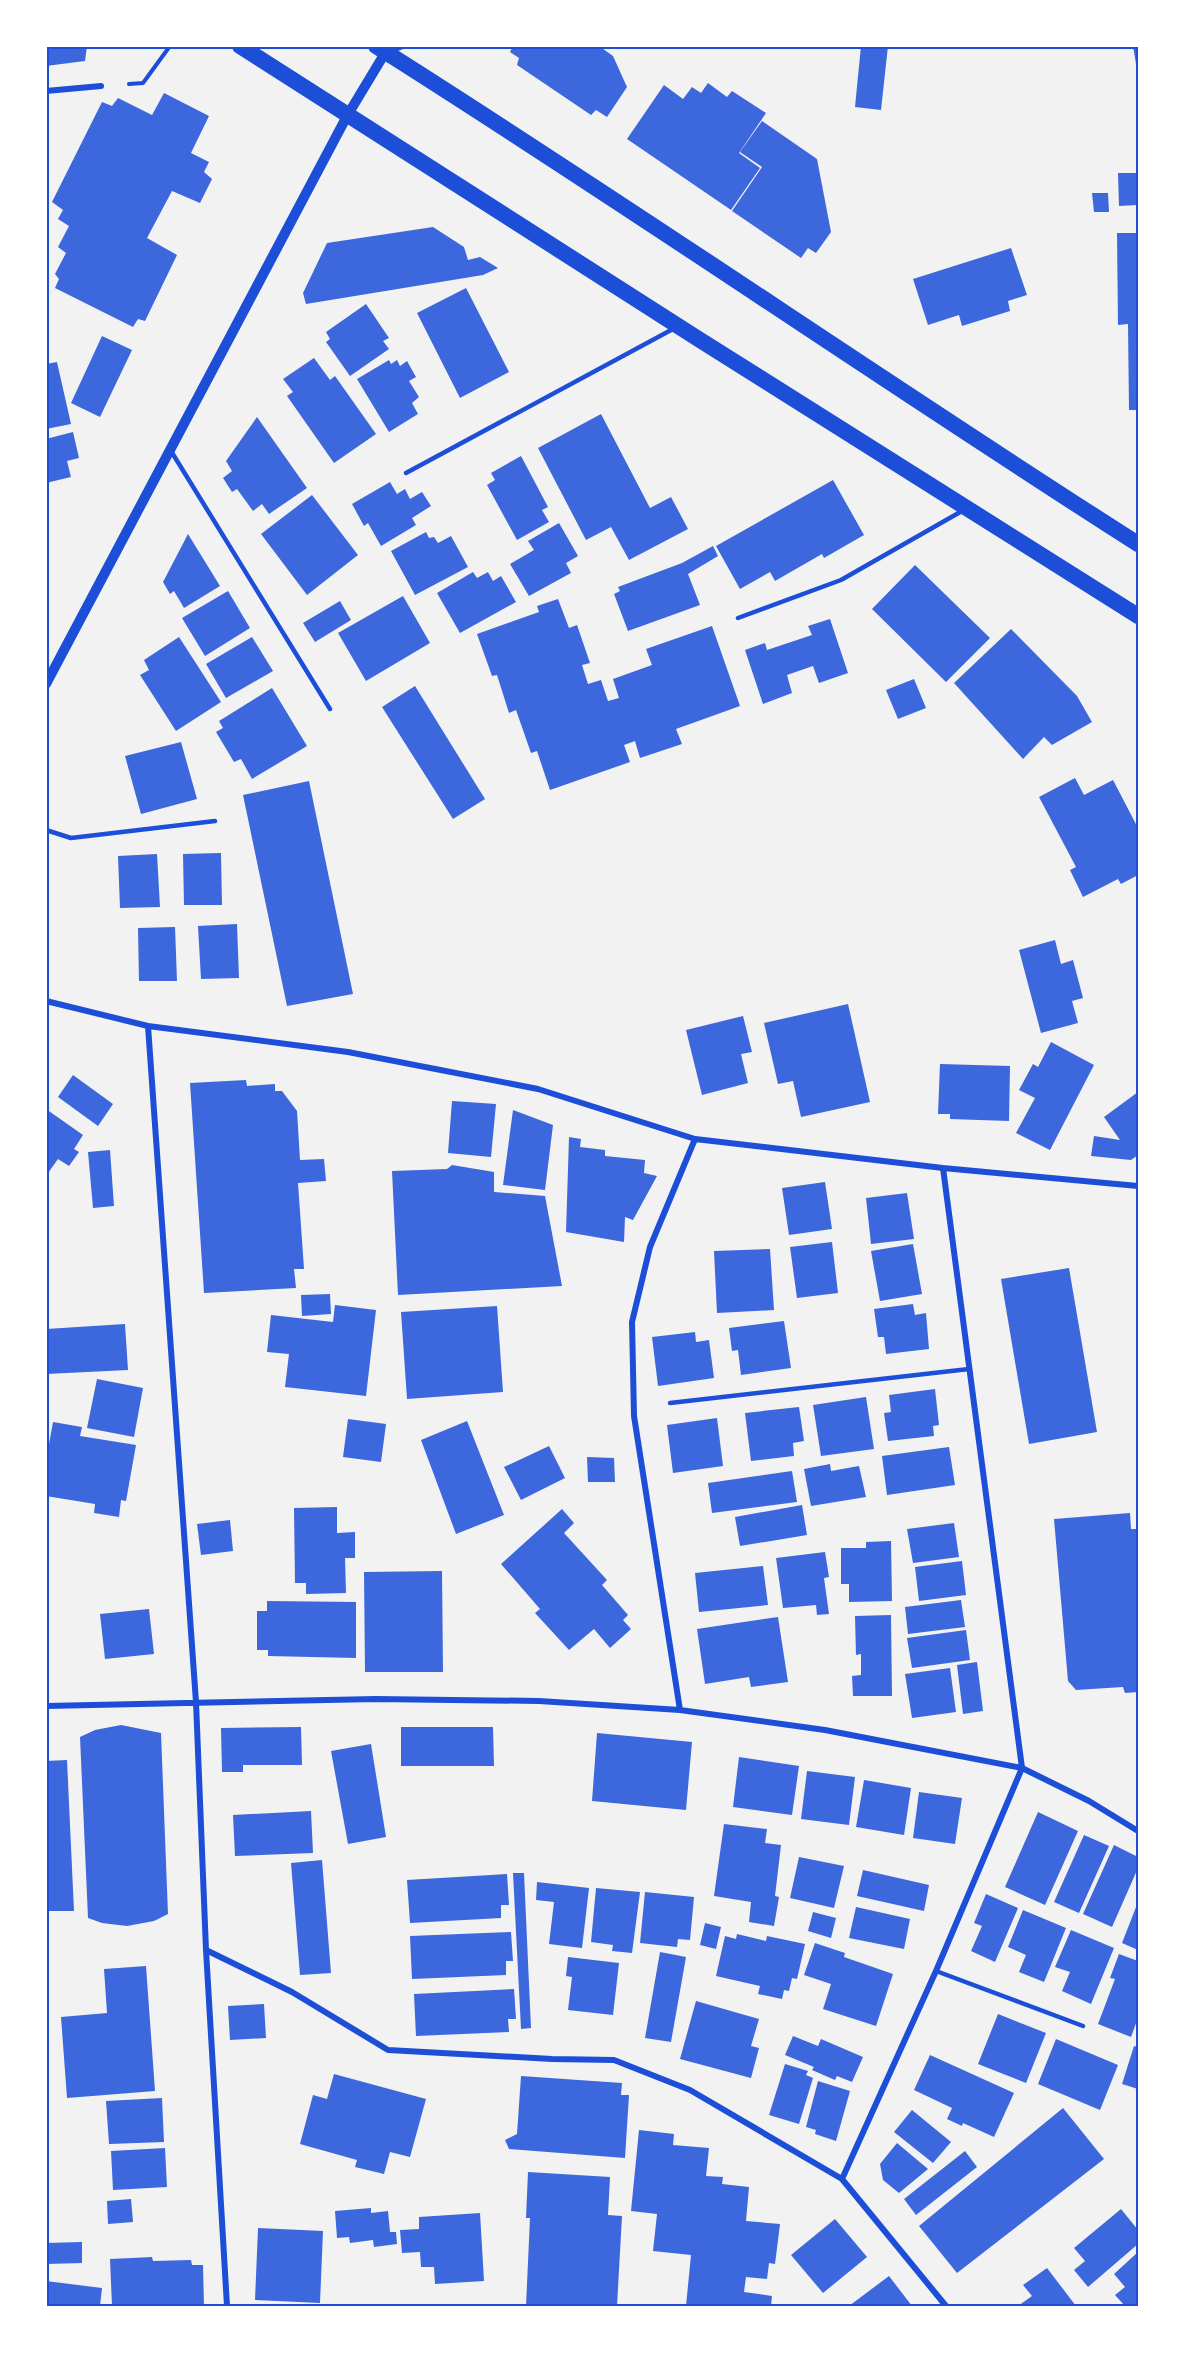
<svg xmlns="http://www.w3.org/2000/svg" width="1185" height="2353" font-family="'Noto Serif',serif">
<rect width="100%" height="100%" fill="#f2f2f2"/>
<path fill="#3d67dc" d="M46 46H87L85 61 46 66Z
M513 46H599L613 56 627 87 607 117 596 110 591 115 517 65 519 58 510 52Z
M861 46H888L881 110 855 107Z
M1133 46H1138V70H1137Z
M708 83 727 97 732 91 766 113 739 153 760 168 731 210 627 139 664 85 683 99 692 87 701 93Z
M164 93 209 116 191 153 209 162 204 172 212 179 200 203 172 191 147 238 177 255 145 321 138 319 133 327 55 288 59 279 55 274 66 253 58 247 69 226 58 219 63 210 52 202 102 102 112 106 118 98 152 115Z
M762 121 817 159 831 232 816 253 808 248 801 258 732 211 762 167 740 152Z
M1118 173H1138V205L1119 206Z
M1092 193H1108L1109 212H1094Z
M433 227 464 247 468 260 480 257 498 268 483 275 306 304 303 293 327 243Z
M1117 233H1138V410H1129L1128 324 1118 325Z
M1011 248 1027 295 1008 301 1010 311 962 326 959 315 928 325 913 279Z
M466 288 509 372 460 398 417 313Z
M366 304 389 338 383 341 389 349 350 376 326 342 330 339 326 332Z
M102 336 132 350 100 417 71 403Z
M314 358 330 380 335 376 376 434 334 463 287 396 293 392 283 379Z
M389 360 391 364 397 360 400 366 407 361 416 377 409 381 419 397 412 403 418 414 389 432 357 379Z
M57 362 71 424 46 429V364Z
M601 414 650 508 671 497 688 529 629 560 611 527 586 540 538 448Z
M257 417 307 488 269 514 262 504 253 511 237 489 232 492 223 478 232 471 226 461Z
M73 432 79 458 67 461 71 477 46 483V439Z
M521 456 548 507 542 510 549 522 517 540 487 485 495 480 491 473Z
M833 480 864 535 824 558 822 554 775 581 770 572 740 589 716 546Z
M390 482 397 494 405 489 410 499 422 492 431 506 412 518 416 525 381 546 368 523 364 526 352 504Z
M312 495 358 555 307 595 261 534Z
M559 523 578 556 566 563 571 573 529 596 510 564 534 550 528 541Z
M426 532 429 538 434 537 438 543 451 536 468 567 415 595 391 551Z
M188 534 220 586 184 608 174 591 170 594 163 582Z
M713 546 718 556 688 574 700 605 628 631 614 594 620 591 618 587 682 563Z
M915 565 990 638 946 682 872 609Z
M473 572 477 578 488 572 493 581 501 576 516 602 460 633 437 593Z
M228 591 250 628 205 656 182 618Z
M403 596 430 643 366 681 338 633Z
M558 599 569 628 577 625 590 663 582 665 588 684 601 680 608 701 619 698 613 679 652 665 646 649 712 626 740 706 676 729 682 744 640 758 635 741 624 745 630 762 550 790 537 751 531 753 516 710 509 713 497 675 492 676 477 634 539 612 537 606Z
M340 601 351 620 315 642 303 623Z
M830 619 848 673 819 683 813 666 787 675 792 693 763 704 745 650 765 643 767 650 812 635 808 626Z
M1011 629 1077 696 1092 722 1052 745 1044 737 1023 759 954 683Z
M179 637 221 702 176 731 140 675 149 670 144 660Z
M252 637 273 671 226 698 206 664Z
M914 679 926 708 898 719 886 690Z
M415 686 485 799 453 819 382 707Z
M272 688 307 746 252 779 241 759 234 762 216 732 223 728 219 721Z
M181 742 197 799 141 814 125 756Z
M1075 778 1084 795 1113 780 1138 828V875L1121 884 1118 879 1083 897 1070 870 1076 867 1039 797Z
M309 781 353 994 287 1006 243 795Z
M221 853 222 905H184L183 854Z
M157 854 160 907 120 908 118 856Z
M237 924 239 978 201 979 198 926Z
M175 927 177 981H139L138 928Z
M1055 940 1061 964 1073 960 1083 998 1072 1001 1078 1023 1041 1033 1019 950Z
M848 1004 870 1102 801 1117 793 1081 778 1084 764 1023Z
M743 1016 752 1052 741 1054 748 1083 702 1095 686 1030Z
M1051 1042 1094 1065 1050 1150 1016 1133 1035 1098 1019 1090 1033 1064 1038 1067Z
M940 1064 1010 1066 1009 1121 950 1119V1114H938Z
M73 1075 113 1104 98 1126 58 1097Z
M246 1080 247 1086 275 1084V1091H282L297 1111 300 1160 324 1159 326 1181 298 1183 304 1269H294L296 1288 204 1293 190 1083Z
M1138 1092V1155L1131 1160 1091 1156 1094 1136 1120 1140 1104 1117Z
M452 1101 496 1104 491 1157 448 1153Z
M46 1109 83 1135 74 1149 79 1152 69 1166 58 1159 48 1173Z
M513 1110 553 1125 545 1190 503 1185Z
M569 1137 581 1139 580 1147 605 1150V1156L645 1160 644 1173 657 1176 633 1220 625 1217 624 1242 566 1232Z
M110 1150 114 1206 93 1208 88 1152Z
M452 1165 494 1172V1192L545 1196 562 1286 398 1295 392 1171 447 1169Z
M825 1182 832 1229 789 1235 782 1188Z
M907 1193 914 1239 871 1244 866 1198Z
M832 1242 838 1293 797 1298 790 1247Z
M913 1244 922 1294 880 1301 871 1251Z
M770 1249 774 1310 717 1313 714 1251Z
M1069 1268 1097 1432 1029 1444 1001 1279Z
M330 1294 331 1314 302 1316 301 1295Z
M913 1304 915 1315 926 1313 929 1349 886 1354 884 1337H878L874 1309Z
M335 1305 376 1310 366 1396 285 1387 289 1354 267 1352 271 1315 333 1322Z
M497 1306 503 1392 407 1399 401 1312Z
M784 1321 791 1368 741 1375 738 1350 732 1351 729 1328Z
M125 1324 128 1370 46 1374V1329Z
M695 1332 696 1342 709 1340 714 1378 658 1386 652 1337Z
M97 1379 143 1388 134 1437 87 1428Z
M935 1389 939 1425 933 1426 934 1436 888 1441 884 1413 891 1412 889 1395Z
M866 1397 874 1449 821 1456 813 1405Z
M799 1407 804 1441 793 1443 794 1456 751 1461 745 1413Z
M717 1418 723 1466 673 1473 667 1425Z
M348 1419 386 1424 381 1462 343 1457Z
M467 1421 504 1515 456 1534 421 1440Z
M53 1422 82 1427 80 1436 136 1445 126 1501 121 1500 119 1517 94 1513 95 1504 46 1496V1444H49Z
M549 1446 565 1478 521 1500 504 1467Z
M949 1447 955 1485 887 1495 882 1456Z
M587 1457 614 1458 615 1482H588Z
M830 1464 831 1471 859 1466 866 1497 811 1506 804 1469Z
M792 1471 797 1502 712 1513 708 1483Z
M802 1505 807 1535 740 1546 735 1517Z
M337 1507V1533L355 1532V1558H345L346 1593 306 1594V1583H295L294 1508Z
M562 1509 574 1523 564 1533 607 1580 602 1585 628 1615 623 1620 631 1629 610 1648 594 1629 569 1650 535 1613 540 1609 501 1564Z
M1130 1513 1131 1529H1138V1692L1125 1693 1123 1687 1076 1690 1068 1681 1054 1519Z
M230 1520 233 1551 201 1555 197 1524Z
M954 1523 959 1557 913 1563 907 1529Z
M891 1541 892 1601 849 1602V1584H841V1548H866V1542Z
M825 1552 829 1577 824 1578 829 1614 817 1615 816 1605 783 1608 776 1558Z
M962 1561 966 1595 919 1601 915 1567Z
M763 1566 768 1605 699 1612 695 1573Z
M442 1571 443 1672H365L364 1572Z
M961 1600 965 1627 908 1634 905 1607Z
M267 1601 356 1602V1658L268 1656V1650H257V1611H267Z
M149 1609 154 1654 105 1659 100 1614Z
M891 1615 892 1696H853L852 1676 861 1675V1654L856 1655 855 1616Z
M778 1617 788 1682 751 1687 749 1677 705 1684 697 1629Z
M966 1630 970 1660 912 1668 907 1638Z
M977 1662 983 1711 963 1714 957 1665Z
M950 1668 956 1712 912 1718 905 1674Z
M121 1725 161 1733 168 1914 154 1921 127 1926 102 1923 88 1918 80 1737 95 1730Z
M301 1727 302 1765H243V1772H222L221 1728Z
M401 1727H493L494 1766H401Z
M597 1733 692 1742 686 1810 592 1801Z
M371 1744 386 1837 348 1844 331 1751Z
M739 1757 799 1766 792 1815 733 1807Z
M67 1760 74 1911H46V1761Z
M807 1771 855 1777 849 1825 801 1819Z
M864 1780 911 1788 904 1835 856 1827Z
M919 1792 962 1798 955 1844 913 1838Z
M311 1811 313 1853 235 1856 233 1815Z
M1038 1812 1078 1831 1045 1905 1005 1887Z
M724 1824 767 1829 765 1843 781 1845 775 1896 779 1897 774 1926 749 1922 751 1902 714 1896Z
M1084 1835 1109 1846 1079 1913 1054 1902Z
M1114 1845 1138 1857V1868L1112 1927 1083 1914Z
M799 1857 844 1866 834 1908 790 1898Z
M322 1860 331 1973 300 1975 291 1863Z
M863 1870 929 1885 924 1911 857 1896Z
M513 1873H524L531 2028 521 2029Z
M507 1874 509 1905H501V1918L410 1923 407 1880Z
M537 1882 589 1888 582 1948 549 1944 554 1902 536 1900Z
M596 1888 640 1892 632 1953 612 1951 613 1945 591 1942Z
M645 1892 694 1897 690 1940 678 1939 677 1947 640 1943Z
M986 1894 1018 1908 995 1962 971 1951 982 1926 974 1923Z
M1138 1902V1950L1122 1943Z
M856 1907 910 1919 904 1949 849 1938Z
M1023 1910 1066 1928 1044 1982 1019 1972 1026 1955 1008 1947Z
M813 1912 836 1918 831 1938 808 1931Z
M705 1923 721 1927 716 1949 700 1945Z
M1071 1930 1114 1948 1091 2004 1062 1991 1070 1972 1055 1967Z
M511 1932 513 1961H506V1975L412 1979 410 1936Z
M737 1934 766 1941 767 1936 805 1944 797 1979 792 1978 789 1991 784 1990 782 1999 758 1994 760 1986 716 1976 725 1936 736 1939Z
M815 1943 845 1953 844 1957 893 1974 876 2026 823 2009 831 1984 804 1975Z
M660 1952 686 1957 671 2042 645 2038Z
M1119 1954 1138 1961V2018L1131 2037 1098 2024 1115 1979 1110 1978Z
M568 1957 619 1963 613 2015 568 2010 572 1977 566 1976Z
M146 1966 155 2091 67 2098 61 2017 107 2013 104 1969Z
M514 1989 516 2019H508L509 2032 416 2036 414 1994Z
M696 2001 759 2019 751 2046 759 2048 751 2078 680 2059Z
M264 2004 266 2038 230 2040 228 2006Z
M998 2014 1046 2033 1026 2083 978 2064Z
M793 2036 818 2046 821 2039 863 2057 852 2082 837 2076 835 2080 812 2070 814 2067 785 2055Z
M1056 2039 1118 2065 1100 2110 1038 2084Z
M1134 2046 1138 2047V2089L1122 2084Z
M930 2055 1014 2093 994 2137 963 2123 962 2126 947 2119 952 2108 914 2090Z
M785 2064 808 2071 806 2075 813 2078 799 2124 769 2115Z
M334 2074 426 2099 410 2157 390 2152 384 2174 355 2167 357 2160 300 2144 313 2095 327 2099Z
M521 2076 622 2083 621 2095H629L625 2158 509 2149 505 2140 517 2134Z
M818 2081 850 2091 836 2141 815 2134 816 2130 806 2127Z
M162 2098 164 2142 109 2144 106 2101Z
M1063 2108 1104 2159 957 2273 919 2226Z
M912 2110 951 2142 933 2163 894 2132Z
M639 2130 674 2134 673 2145 709 2148 706 2176 723 2177 722 2184 749 2187 746 2221 780 2224 775 2264 769 2263 767 2279 746 2277 744 2292 772 2296 771 2306H686L691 2255 653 2251 657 2214 631 2211Z
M897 2143 928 2169 899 2193 883 2180 880 2164Z
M165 2148 167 2187 113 2190 111 2151Z
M965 2151 977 2167 916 2215 904 2199Z
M528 2172 610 2177 608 2215 622 2216 617 2306H526L530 2218H526Z
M131 2199 133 2222 108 2224 107 2201Z
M371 2208V2213L388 2211 390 2232H396L397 2244 374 2247 373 2240 350 2243 349 2237 337 2238 335 2211Z
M1121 2209 1138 2230V2244L1088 2287 1074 2270 1085 2261 1074 2248Z
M480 2213 484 2281 435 2284 434 2267H421L420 2252 402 2253 400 2230 419 2229V2217Z
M835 2219 867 2257 823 2293 791 2255Z
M258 2228 323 2231 320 2303 255 2300Z
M82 2242V2263L46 2264V2243Z
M1138 2252V2306H1125L1115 2295 1125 2287 1114 2274Z
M152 2257 153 2261 191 2260 192 2265H203L204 2306H112L110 2259Z
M1047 2268 1076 2306H1018L1032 2296 1023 2285Z
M889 2276 912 2306H849Z
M46 2281 102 2288 100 2306H46Z"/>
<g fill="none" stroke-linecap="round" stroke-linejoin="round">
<path stroke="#1d4ed8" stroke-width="4" d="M129 84 143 83 170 46"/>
<path stroke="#1d4ed8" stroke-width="4.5" d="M171 451 330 709
M406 473 673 329
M738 618 841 580 962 511
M46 830 71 838 215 821
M670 1403 969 1369
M936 1971 1083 2026"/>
<path stroke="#1d4ed8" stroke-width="6" d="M389 51 403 46
M46 91 101 86
M46 1001 148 1026 348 1052 538 1089 695 1139 943 1168 1138 1186
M148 1026 196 1702 206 1950 227 2306
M46 1706 376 1699 539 1701 680 1710 825 1730 1022 1768 1089 1801 1138 1831
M680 1710 634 1416 632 1322 650 1247 695 1139
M206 1950 292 1992 388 2050 552 2059 614 2060 690 2090 842 2179 946 2306
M842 2179 936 1971 1022 1768 943 1168"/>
<path stroke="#1d4ed8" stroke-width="10" d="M46 684 347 116 385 53"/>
<path stroke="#1d4ed8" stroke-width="16" d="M240 46 700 340 1138 616
M376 46C633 208 882 381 1138 544"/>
</g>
<rect width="1185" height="2353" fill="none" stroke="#ffffff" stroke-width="96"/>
<rect x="48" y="48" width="1089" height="2257" fill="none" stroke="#1d4ed8" stroke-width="2"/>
</svg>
